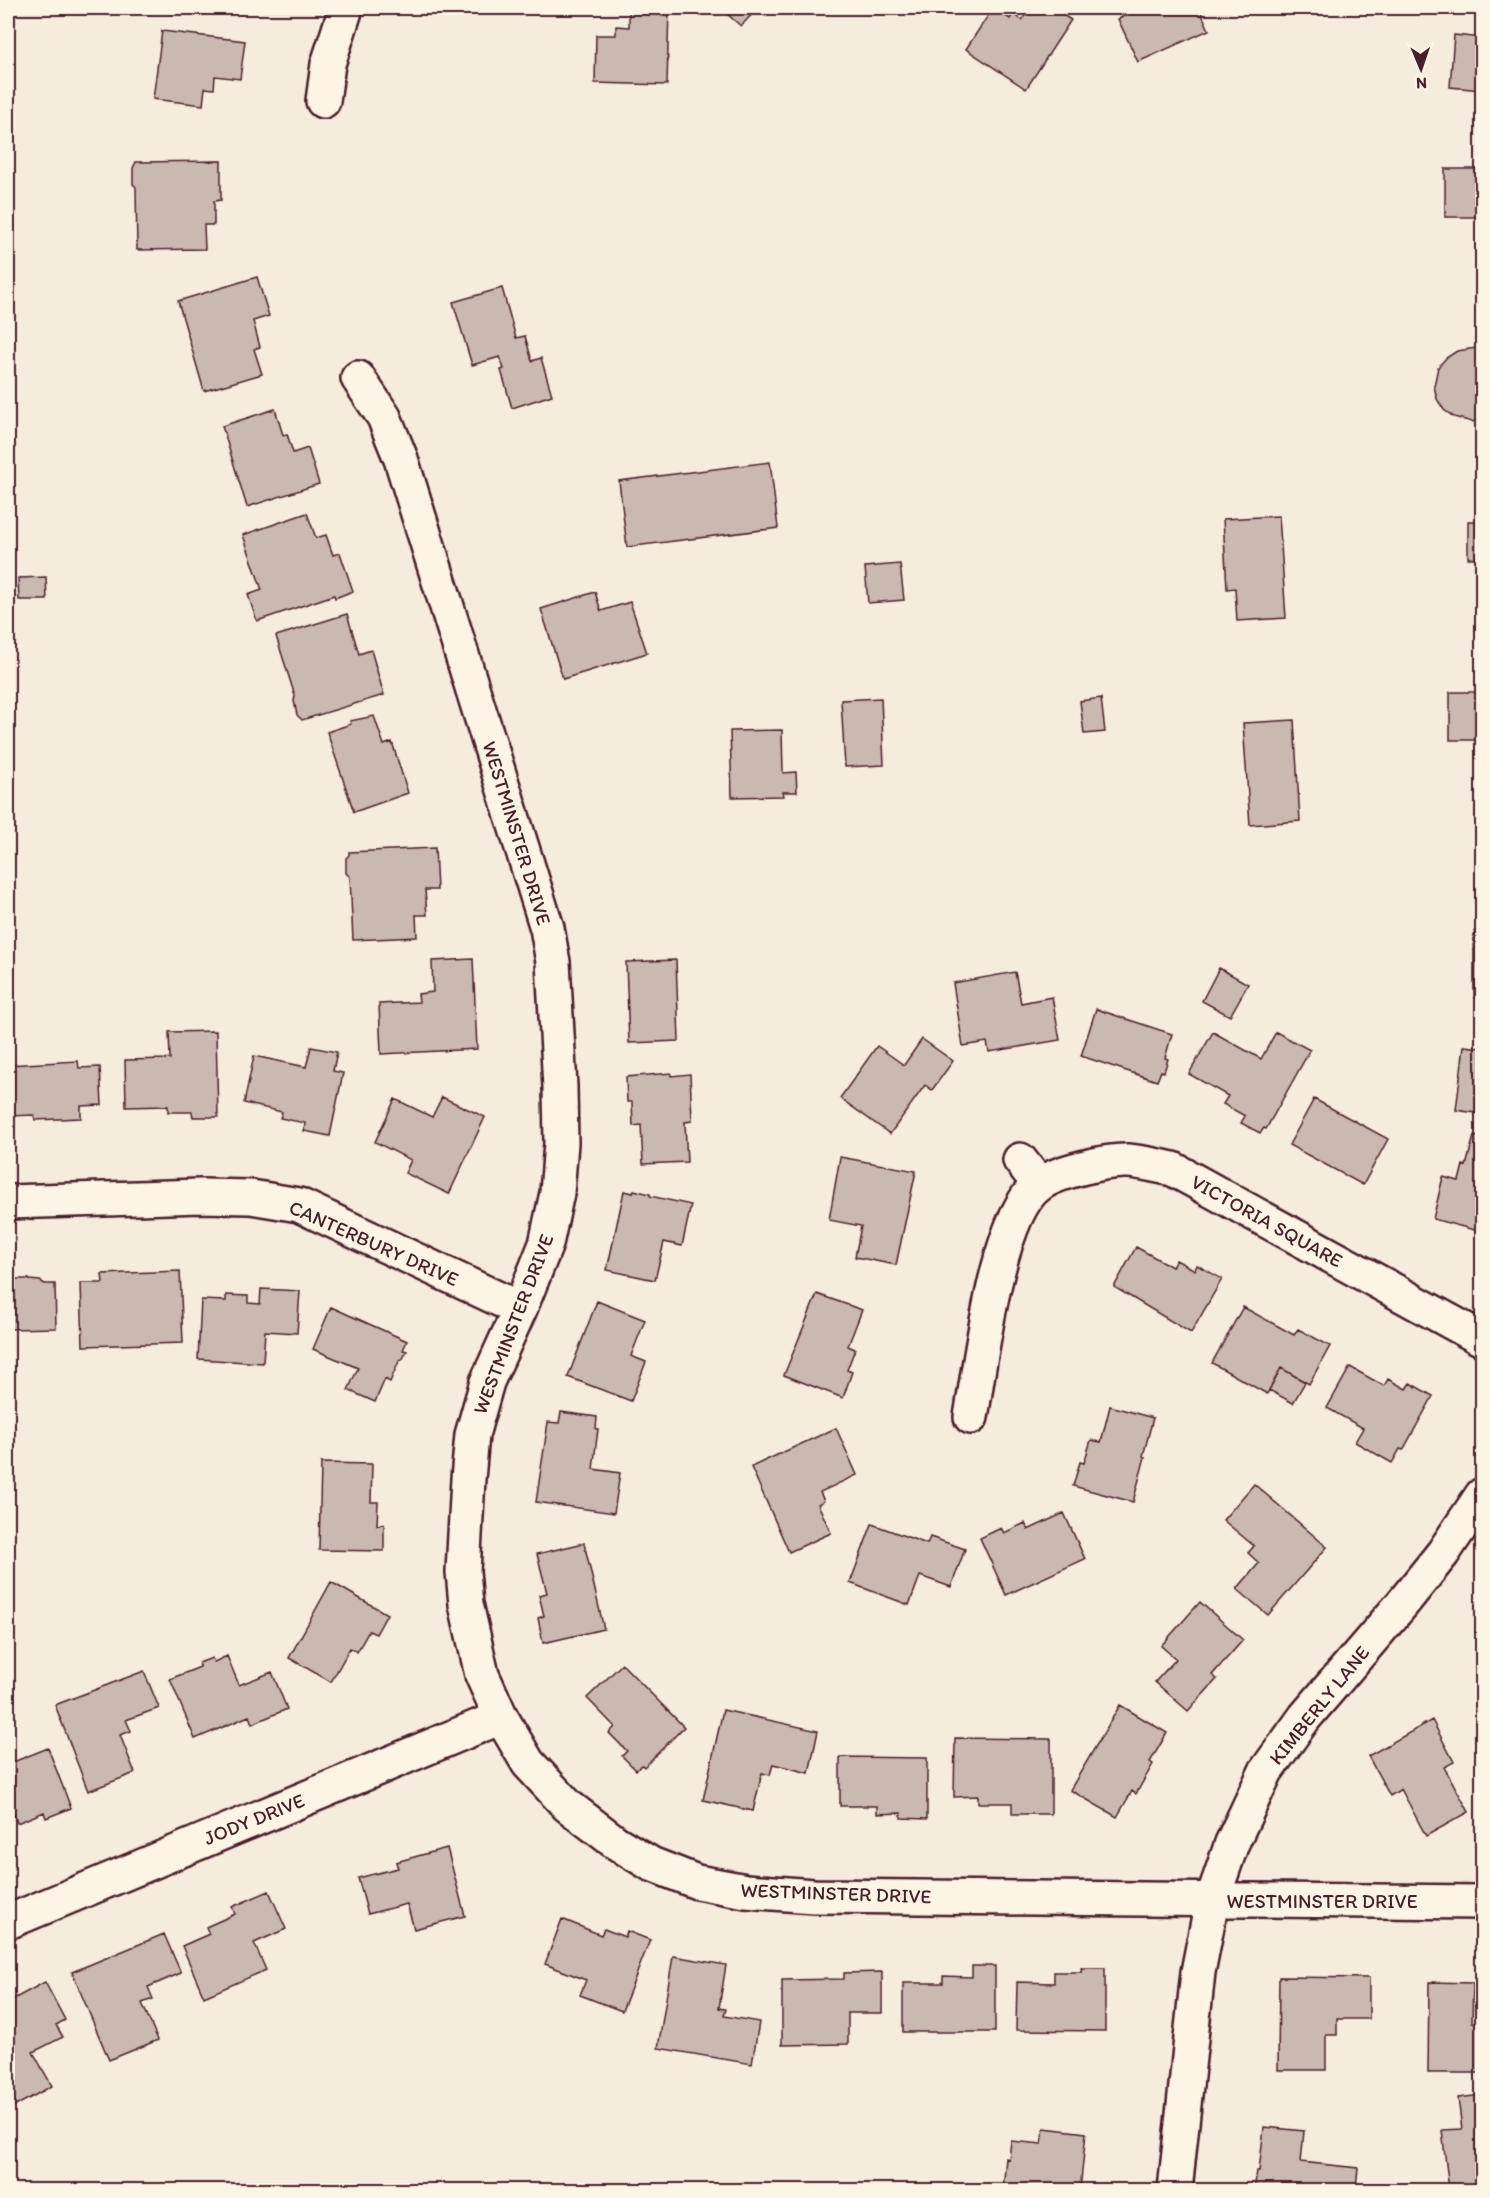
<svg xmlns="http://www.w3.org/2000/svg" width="1490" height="2198" font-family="Itim,sans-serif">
<rect width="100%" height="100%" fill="#f5ecde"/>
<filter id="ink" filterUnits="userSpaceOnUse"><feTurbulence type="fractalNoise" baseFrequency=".0167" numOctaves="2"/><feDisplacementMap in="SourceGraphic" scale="12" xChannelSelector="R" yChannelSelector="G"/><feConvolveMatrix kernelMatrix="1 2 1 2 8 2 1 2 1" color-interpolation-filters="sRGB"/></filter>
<g filter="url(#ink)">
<path fill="#cab9b1" stroke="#4a1f2b" stroke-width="1.5" d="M227 8H243L241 13Z
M629 8H669L667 85 595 83 596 35H616V26L629 27Z
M720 8H758L741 26Z
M993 8 1010 19 1013 14 1022 20 1030 8H1052L1071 20 1026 89 966 49Z
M1139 8H1199L1209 30 1138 62 1118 19 1139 9Z
M162 31 245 41 240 79 215 76 214 89 205 88 203 105 153 99Z
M1454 35 1482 38V90L1450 87Z
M221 161V200L214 201V225H204L205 249 137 250 136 187 133 184V168L136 162Z
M1445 169H1482V217H1445Z
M257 277 269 316 253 321 260 347 254 349 262 374 204 391 178 301Z
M502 288 516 338 525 336 532 361 541 358 552 395 512 408 501 370 504 369 500 357 472 365 453 302Z
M1476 348 1482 351V419L1472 422 1454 417 1444 410 1437 399 1434 386 1438 367 1446 358 1457 351Z
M275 409 283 435 287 434 293 453 308 448 319 484 247 507 222 426Z
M770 462 778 528 627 547 619 481Z
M307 513 316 538 326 535 333 555 340 553 353 591 335 598 334 595 257 621 248 595 262 590 243 535Z
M1279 516 1286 618 1237 621 1235 588 1227 589 1223 519Z
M1468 521H1482V558H1468Z
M900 564 904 600 868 603 865 567Z
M46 577 47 600H19L18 578Z
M595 592 601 611 630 602 647 653 563 679 541 609Z
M347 614 359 654 371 650 384 695 302 720 297 715 294 701 295 696 276 636Z
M1450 692H1482V740H1450Z
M881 698 884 765 845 767 841 700Z
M1101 698 1105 732 1084 734 1080 701Z
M374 716 384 745 392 742 408 793 354 812 327 732 351 724 350 721Z
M1294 720 1300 821 1250 825 1243 723Z
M782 730 783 773 796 772 797 792H783L784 796 732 797 730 731Z
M435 848 437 890H425L427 915H416L417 937 353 940 350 877 346 873V858L349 855V852Z
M1474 934H1482V997H1474Z
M473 959 477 1049 381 1054 379 1004 419 1002 418 994 433 992 432 961Z
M676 960 679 1041 629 1043 626 962Z
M1219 968 1248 984 1230 1016 1202 1001Z
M1015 972 1021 1003 1052 997 1060 1040 989 1052 987 1042 963 1046 953 983Z
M1096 1009 1172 1034 1165 1058 1168 1059 1164 1072 1161 1071 1157 1081 1081 1056Z
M216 1031 218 1117H193L192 1112H168V1106L126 1107 125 1060 170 1059 169 1032Z
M1213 1032 1261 1059 1276 1032 1310 1050 1266 1129 1264 1128 1260 1133 1241 1123 1245 1116 1223 1104 1228 1096 1189 1074Z
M922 1039 953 1061 932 1090 925 1085 890 1134 840 1098 877 1046 904 1065Z
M1464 1046 1482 1048V1114L1456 1110Z
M311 1047 337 1052 333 1071 343 1073 330 1136 304 1131 305 1123 280 1118 282 1112 244 1103 254 1056 306 1067Z
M78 1061 79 1068 100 1067 102 1105 81 1106V1118L35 1120 34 1115 8 1116V1065Z
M671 1073V1076L690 1074 692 1121 685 1122 687 1162 643 1164 641 1125 633 1126 632 1102H627L626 1077Z
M442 1097 485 1117 449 1194 405 1173 411 1160 375 1142 395 1099 432 1117Z
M1314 1099 1388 1139 1363 1185 1289 1145Z
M1474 1136 1482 1138V1232L1433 1219 1443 1177 1459 1181 1463 1165 1466 1166Z
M840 1157 916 1171 896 1265 855 1257 861 1226 829 1220Z
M634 1190 650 1194V1196L691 1205 682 1246 664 1242 655 1280 607 1270 624 1191 633 1193Z
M1136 1247 1172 1267 1176 1260 1195 1270 1197 1265 1222 1279 1191 1333 1114 1287Z
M180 1271 183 1343 83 1346 81 1283H103L102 1274Z
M8 1279H29V1280L40 1281 45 1284H55L56 1328 8 1329Z
M261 1289 300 1291 297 1333 265 1331 263 1363 198 1359 201 1300 226 1301V1295L248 1296V1303L260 1304Z
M817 1294 862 1310 848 1346 855 1349 847 1370 852 1372 843 1398 784 1375Z
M597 1301 645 1320 631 1356 646 1362 631 1401 568 1377Z
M331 1307 407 1341 403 1350 407 1351 402 1360 400 1359 390 1382 385 1379 375 1402 348 1390 358 1368 313 1349Z
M1243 1307 1294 1335 1298 1329 1330 1346 1309 1384 1281 1368 1267 1394 1212 1363Z
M1350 1367 1384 1386 1388 1379 1406 1389 1410 1383 1433 1396 1403 1450 1400 1449 1392 1463 1355 1442 1363 1428 1327 1408Z
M1281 1368 1305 1382 1293 1403 1269 1390Z
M1110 1406 1153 1418 1143 1456 1145 1457 1133 1502 1073 1486 1080 1462 1084 1463 1091 1440 1101 1442Z
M561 1412 597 1417 596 1429H598L593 1469 620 1473 614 1513 536 1502 548 1422 559 1423Z
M836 1428 857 1475 820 1492 824 1501 818 1504 831 1533 789 1552 751 1467Z
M321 1463 372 1464 371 1502H378L377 1525 384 1524V1551L319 1550Z
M1254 1484 1327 1547 1268 1615 1237 1589 1259 1563 1248 1553 1254 1546 1223 1520Z
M1064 1513 1085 1559 1006 1595 980 1538 1001 1528 1004 1533 1025 1523 1028 1530Z
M872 1524 927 1544 930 1537 965 1549 951 1587 920 1576 909 1605 850 1583Z
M584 1543 604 1629 543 1643 538 1618 544 1616 539 1595 547 1593 537 1554Z
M331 1582 387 1614 376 1634 369 1631 357 1652 350 1648 331 1682 289 1658Z
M1200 1602 1243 1640 1212 1675 1217 1679 1188 1711 1155 1682 1176 1659 1161 1646Z
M227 1656 239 1685 272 1672 287 1709 252 1724 249 1716 195 1739 170 1679 200 1667 199 1663 212 1658 214 1662Z
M622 1664 684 1727 644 1767 642 1765 636 1770 622 1756 627 1751 609 1733 615 1727 587 1698Z
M144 1671 159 1708 126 1720 131 1731 120 1735 135 1773 88 1791 55 1705Z
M1120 1705 1167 1733 1150 1762 1153 1764 1136 1794 1132 1791 1117 1817 1070 1790Z
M723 1710 818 1731 809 1773 773 1764 770 1775 762 1773 753 1811 703 1800Z
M1432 1720 1454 1762 1444 1767 1469 1812 1426 1836 1401 1789 1390 1796 1368 1756Z
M955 1738 1051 1739V1814H1012V1803H978V1796L954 1797Z
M48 1748 71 1808 46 1818 44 1812 17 1823 14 1814 8 1817V1764Z
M840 1757 927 1758V1819L901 1818V1813L877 1814V1806H840Z
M447 1848 465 1916 414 1929 407 1904 368 1914 358 1878 398 1868 396 1862Z
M269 1891 286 1929 254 1943 266 1970 204 1997 182 1946 209 1934 206 1927 235 1914 232 1907Z
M562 1919 601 1935 604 1929 625 1937 627 1931 650 1940 622 2011 580 1995 586 1980 545 1964Z
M164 1934 181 1973 148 1987 153 1999 142 2003 158 2040 109 2060 72 1972Z
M673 1956 726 1965 719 2008 726 2009 724 2016 759 2022 752 2064 658 2048Z
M972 1966H995V2032H903V1983H943V1976L972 1977Z
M1081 1968H1105V2031L1016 2030 1017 1982 1054 1983V1972H1082Z
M882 1972V2013H848V2044L782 2045V1980L844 1979V1973Z
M1279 1977 1369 1978V2019H1337V2035H1326V2070H1278Z
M45 1982 65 2020 56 2025 63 2037 33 2052 52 2086 8 2110V2002Z
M1429 1982 1473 1983 1472 2022H1482V2073H1428Z
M1482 2095V2187L1449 2190 1442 2130 1462 2129 1458 2098Z
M1264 2127 1304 2131 1301 2162 1358 2168 1356 2190H1254L1257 2171H1259Z
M1044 2128 1086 2133 1080 2190H1003L1006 2158 1009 2159 1011 2141 1042 2144Z"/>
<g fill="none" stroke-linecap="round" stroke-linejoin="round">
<defs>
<path id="minor" d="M323 101 328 64 346 8
M358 378 384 417 401 459 547 928 553 962 560 1087 561 1143 557 1193 546 1244 520 1309 487 1382 472 1435 468 1479 463 1572 466 1604 482 1675 501 1717 528 1763 568 1806 615 1842 651 1864 697 1882 746 1891 814 1896 1482 1902
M1020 1160 1039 1184
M8 1202 201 1196 251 1197 299 1205 520 1309
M971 1417C980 1366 997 1213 1040 1184 1057 1172 1107 1160 1128 1161 1143 1162 1158 1166 1173 1169L1482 1339
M8 1922 501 1717
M1175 2190 1198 1972 1212 1901 1232 1843 1266 1771 1305 1717 1402 1604 1443 1553 1482 1495"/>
</defs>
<use href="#minor" stroke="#4a1f2b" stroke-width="38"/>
<use href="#minor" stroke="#fcf5e5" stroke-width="33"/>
</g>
</g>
<g text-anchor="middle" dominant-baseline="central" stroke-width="6" stroke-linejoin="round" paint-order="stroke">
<g font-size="20" fill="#4a1f2b" stroke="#fcf5e5">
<text transform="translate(517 833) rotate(73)">WESTMINSTER DRIVE</text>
<text transform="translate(1267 1221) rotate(29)">VICTORIA SQUARE</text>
<text transform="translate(374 1243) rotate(24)">CANTERBURY DRIVE</text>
<text transform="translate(513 1324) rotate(-69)">WESTMINSTER DRIVE</text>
<text transform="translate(1319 1705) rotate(-51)">KIMBERLY LANE</text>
<text transform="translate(254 1819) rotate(-22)">JODY DRIVE</text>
<text transform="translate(836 1893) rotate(2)">WESTMINSTER DRIVE</text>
<text x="1322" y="1901">WESTMINSTER DRIVE</text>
</g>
</g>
<rect width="1490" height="2198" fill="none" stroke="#fcf5e5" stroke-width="30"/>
<rect x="15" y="15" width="1460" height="2168" fill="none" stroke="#4a1f2b" stroke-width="2" filter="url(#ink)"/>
<g transform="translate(1421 69) rotate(178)" stroke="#fcf5e5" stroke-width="4.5" paint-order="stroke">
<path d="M0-4.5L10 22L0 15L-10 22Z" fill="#4a1f2b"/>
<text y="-9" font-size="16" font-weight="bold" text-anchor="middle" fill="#4a1f2b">N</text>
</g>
</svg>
